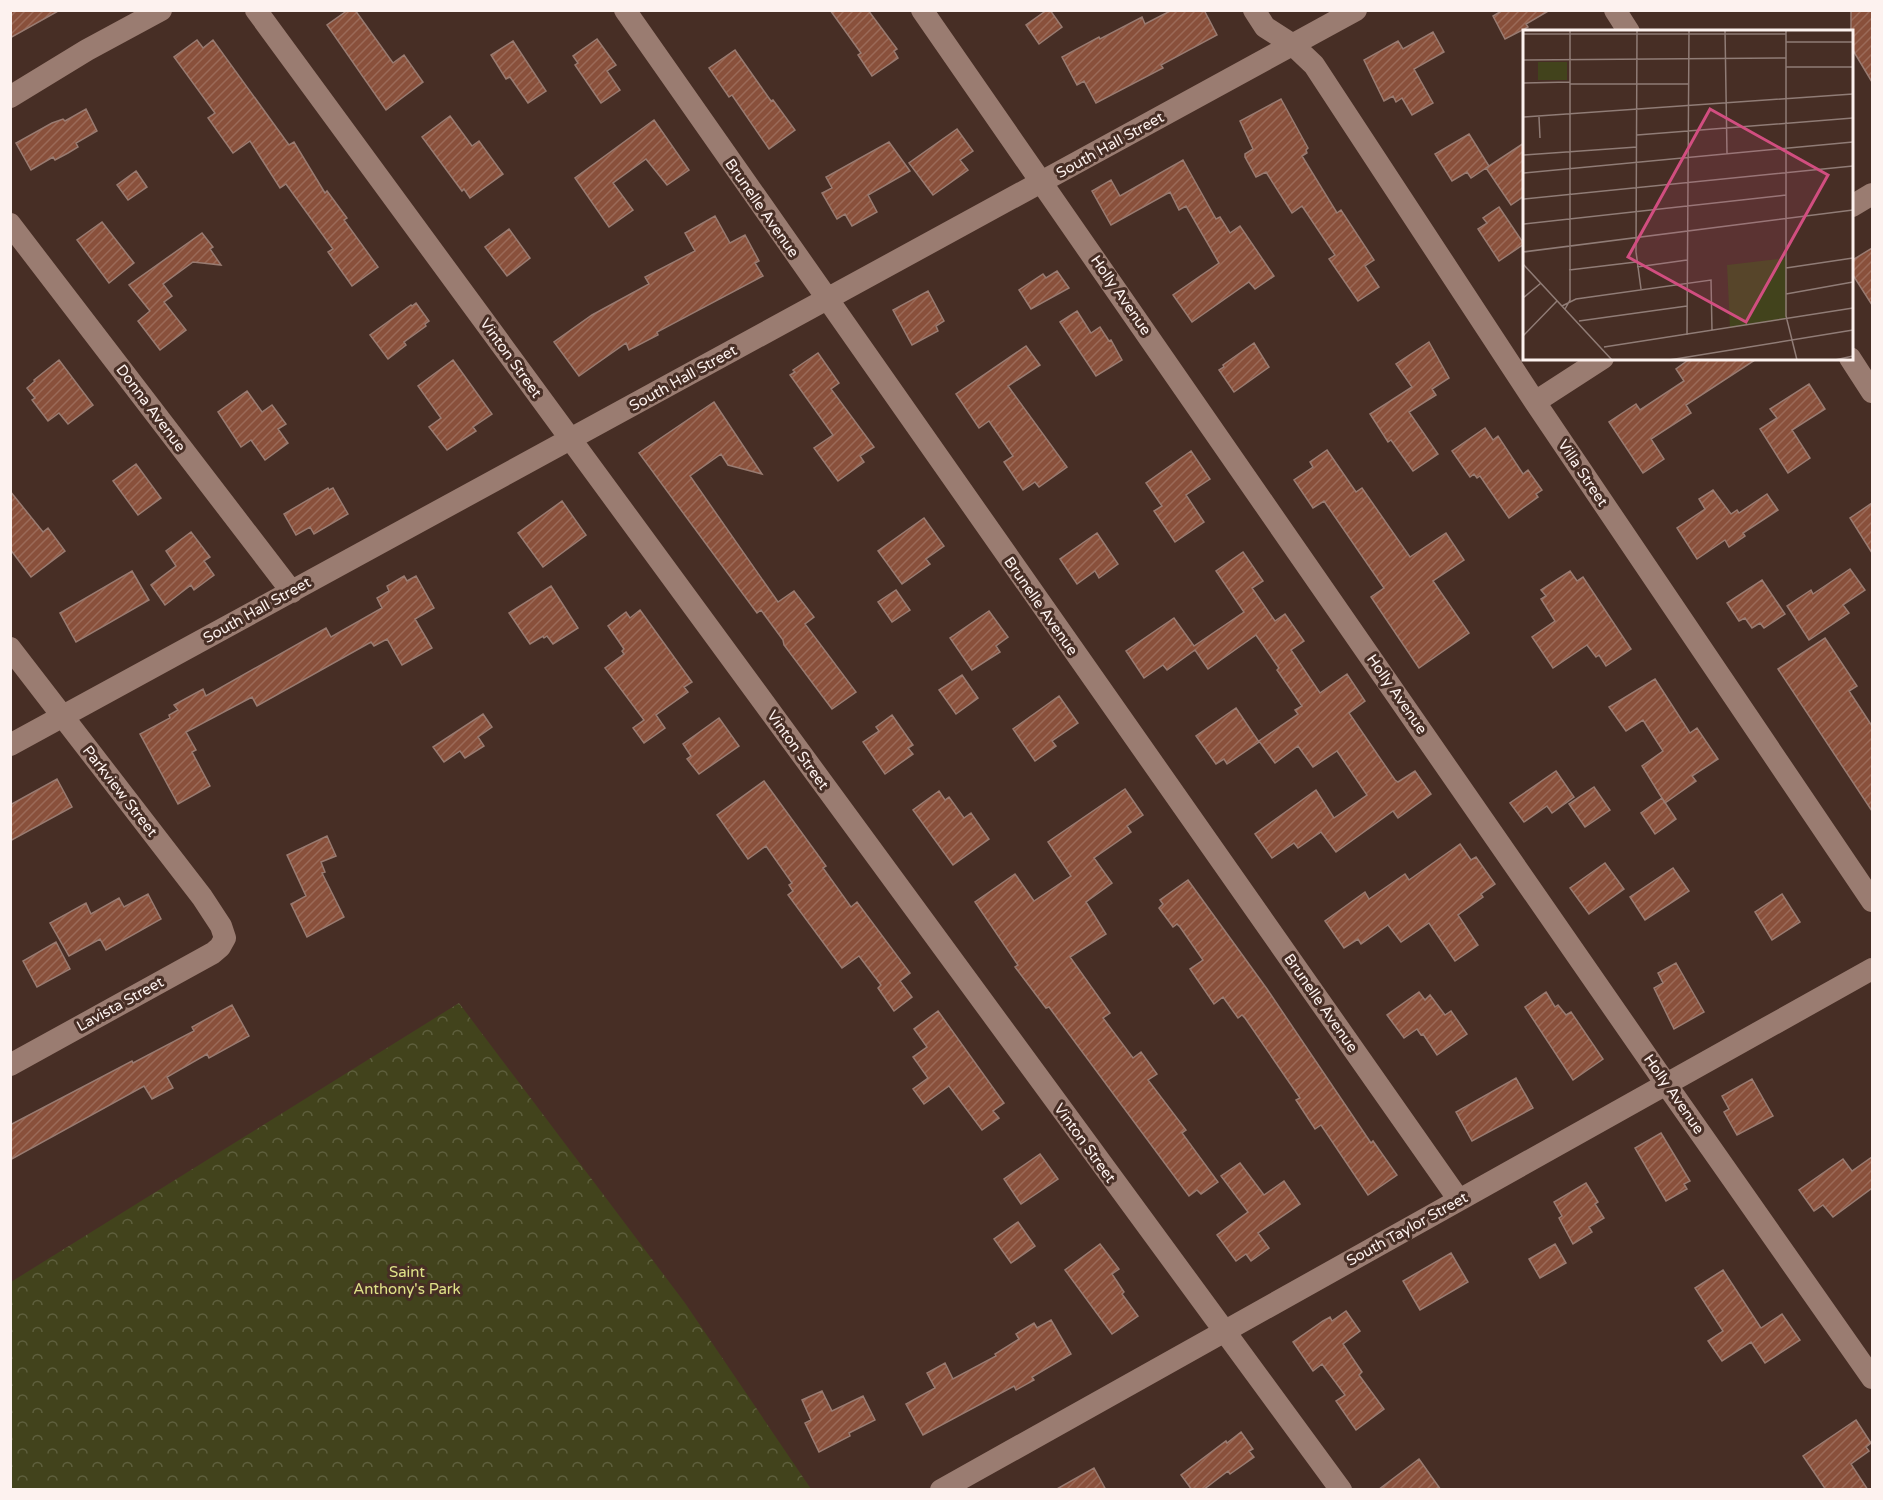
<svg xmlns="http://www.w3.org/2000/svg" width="1883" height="1500" font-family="'Varela Round',sans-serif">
<defs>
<pattern id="park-crowns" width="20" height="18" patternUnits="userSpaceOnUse" patternTransform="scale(1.5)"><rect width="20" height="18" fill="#42431c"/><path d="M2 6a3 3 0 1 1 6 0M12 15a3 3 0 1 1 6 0" fill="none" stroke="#5e5f3d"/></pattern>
<pattern id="building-hatch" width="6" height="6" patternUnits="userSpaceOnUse" patternTransform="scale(1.5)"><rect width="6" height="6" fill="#89503b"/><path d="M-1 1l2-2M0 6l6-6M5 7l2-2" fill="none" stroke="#9b6a58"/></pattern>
</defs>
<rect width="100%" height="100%" fill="#472e25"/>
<path fill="url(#park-crowns)" d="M459 1003 685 1303 811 1489H11V1282Z"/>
<path fill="url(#building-hatch)" stroke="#997b71" stroke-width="1.5" d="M10 10H60L10 38Z
M348 10H355L393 63 404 55 423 82 386 110 327 25Z
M830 10H868L897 49 894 51 898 58 872 76 858 55 861 53Z
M1047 10H1050L1062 27 1039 44 1026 25Z
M1172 10H1204L1217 35 1161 65 1163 68 1096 103 1084 81 1077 85 1062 57 1099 37 1100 39 1142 17 1145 24Z
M1503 10H1550L1526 24 1528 27 1505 39 1493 16Z
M1851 10H1872V82L1851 47Z
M1433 32 1444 52 1414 69 1433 103 1412 115 1402 98 1396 102 1393 96 1384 101 1364 60 1398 41 1403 49Z
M597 39 616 65 607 71 620 90 601 103 575 65 578 63 573 56Z
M197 40 203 48 213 40 289 145 294 142 325 193 327 191 347 218 344 220 378 267 352 286 328 252 333 249 286 184 280 188 250 141 233 153 208 118 215 113 174 57Z
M513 41 546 91 528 103 510 77 506 79 491 55Z
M735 50 771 101 773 100 795 130 769 149 732 95 729 97 709 68Z
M1281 99 1308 148 1306 150 1307 153 1302 156 1337 213 1341 210 1374 260 1365 266 1379 287 1358 301 1329 259 1335 255 1302 206 1292 213 1266 172 1256 177 1245 157V154L1253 149 1240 121Z
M86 109 97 131 76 143 78 147 68 153 55 160 53 157 31 170 16 143 52 123 63 119 65 121Z
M450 116 472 146 479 141 503 174 470 198 464 189 462 191 422 137Z
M654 120 689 170 667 185 646 159 613 183 633 210 609 227 575 178Z
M957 129 973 151 960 160 968 170 933 195 909 163Z
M1469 134 1489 166 1471 178 1467 172 1452 181 1435 154Z
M889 142 910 171 868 195 877 212 852 226 845 214 837 219 822 193 832 188 826 177Z
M1524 143V196L1511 205 1486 168Z
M1183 160 1216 219 1220 217 1230 233 1240 226 1274 276 1255 289 1249 282 1192 322 1173 295 1219 263 1186 206 1179 210 1170 192 1111 225 1092 191 1111 180 1120 196Z
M136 171 147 187 128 200 117 185Z
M1499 207 1524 244 1499 261 1478 229 1487 223 1483 218Z
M715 216 730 243 745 235 759 261 755 263 763 276 657 332 658 335 629 350 626 343 579 376 554 342 592 315 649 284 645 277 695 251 685 233Z
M102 222 134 263 109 283 77 240Z
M509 229 530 258 507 276 485 247Z
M202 233 213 247 210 249 221 265 193 262 163 284 172 296 164 302 186 330 160 350 138 321 150 311 129 285Z
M1872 248V305L1851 272V261Z
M1057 271 1069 288 1031 309 1019 290 1043 274 1046 278Z
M928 291 944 321 936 326 938 331 912 345 893 310Z
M416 303 429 321 425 324 426 326 404 342 406 345 388 359 370 335 411 305 412 306Z
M1077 311 1091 333 1100 327 1109 341 1111 340 1122 360 1096 376 1060 322Z
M1429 342 1449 378 1432 389 1436 395 1409 412 1438 454 1413 471 1391 440 1388 442 1370 414 1412 387 1396 364Z
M1254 343 1269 367 1234 392 1219 370 1224 367 1223 365Z
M1026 346 1040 365 1008 386 1067 467 1039 487 1035 482 1023 490 1004 462 1013 456 989 421 979 428 956 394Z
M818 353 839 383 831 389 874 447 860 456 864 462 838 481 814 448 833 435 790 375 795 372 793 370Z
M1691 358H1758L1686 405 1691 413 1651 439 1664 459 1643 473 1609 422 1636 404 1640 410 1684 381 1676 369Z
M59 360 93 405 68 424 59 413 48 421 32 400 35 398 27 388 35 381 34 380Z
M453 360 492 414 473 427 476 431 447 450 429 427 441 418 418 386Z
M1809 384 1825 409 1792 430 1810 458 1788 473 1760 429 1777 418 1770 409Z
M247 391 262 412 272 405 286 424 278 429 288 443 265 460 251 440 241 447 218 412Z
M714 402 762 474 728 465 721 454 690 476 778 602 794 591 814 617 805 624 856 692 832 709 784 645 783 640 761 610 757 613 639 453Z
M1485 428 1493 440 1498 436 1523 474 1528 470 1542 490 1536 494 1538 497 1509 518 1480 476 1477 478 1474 474 1470 477 1452 451Z
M1327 450 1356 492 1362 488 1410 557 1446 533 1464 560 1433 581 1469 633 1419 668 1371 597 1384 588 1324 501 1313 508 1294 480 1313 467 1310 462Z
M1191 451 1210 479 1186 495 1204 522 1175 542 1154 511 1162 506 1146 483Z
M136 464 161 498 138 515 113 481Z
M328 488 329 490 333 488 348 514 314 534 310 527 296 535 284 514Z
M1713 490 1731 514 1737 510 1739 513 1767 494 1778 510 1743 533 1745 536 1729 547 1725 540 1697 559 1677 528 1705 509 1699 499Z
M10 491 43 532 48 528 65 551 31 577 10 549Z
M562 501 586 535 543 567 518 533Z
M1872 503V553L1850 518Z
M924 518 944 546 926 559 930 564 902 584 878 551Z
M191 532 210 557 204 561 214 575 194 590 191 585 165 605 151 585 176 566 166 551Z
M1097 533 1118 564 1099 578 1095 571 1077 584 1060 559Z
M1243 552 1263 581 1252 588 1275 621 1285 614 1304 641 1291 650 1320 693 1347 674 1365 701 1349 713 1395 780 1398 782 1415 771 1431 794 1398 818 1393 811 1336 852 1321 832 1298 848 1294 843 1272 858 1255 834 1316 790 1334 818 1367 795 1337 751 1313 767 1298 746 1275 763 1259 741 1298 714 1295 710 1302 706 1277 670 1279 668 1256 635 1208 669 1195 650 1167 670 1163 665 1144 678 1126 651 1174 618 1194 646 1244 612 1216 571Z
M1850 569 1865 590 1843 605 1849 613 1809 640 1787 606 1811 590 1813 594Z
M132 571 149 600 76 642 60 613Z
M1570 571 1577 581 1583 577 1631 649 1606 666 1599 655 1596 657 1587 645 1553 668 1532 637 1555 621 1541 599 1546 596 1541 590Z
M404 576 407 581 416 576 434 608 415 619 432 648 402 665 387 639 374 646 371 642 257 706 252 697 186 732 196 750 192 752 210 786 178 804 140 734 170 718 169 715 178 710 174 705 203 689 206 696 326 628 331 637 382 608 377 598 389 591 387 586Z
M1762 580 1785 614 1764 628 1760 623 1752 628 1745 618 1739 621 1727 603Z
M551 586 578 628 553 644 547 636 544 638 543 636 530 644 509 613Z
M896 590 910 610 892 622 878 602Z
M640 610 692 682 684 687 688 692 656 715 665 728 644 743 633 728 644 720 605 668 624 654 622 651 624 649 608 626 626 612 630 618Z
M989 611 1008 637 996 646 1000 652 972 670 950 638Z
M1825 638 1857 686 1849 691 1872 726V811L1778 669Z
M962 675 978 698 956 714 939 690Z
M1655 679 1690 733 1697 728 1718 759 1692 776 1696 781 1665 803 1642 766 1663 751 1643 720 1626 731 1609 707Z
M1059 696 1078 723 1052 741 1056 746 1035 761 1013 729Z
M1236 708 1259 742 1227 764 1224 759 1216 764 1196 736Z
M483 714 492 727 478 737 484 746 465 758 460 751 444 762 433 747Z
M892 715 913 745 908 748 913 754 885 774 863 742 879 731 876 727Z
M719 718 739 746 699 774 687 759 691 756 683 744Z
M1556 771 1574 797 1552 813 1547 806 1524 822 1510 803Z
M57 779 72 807 10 841V805Z
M764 781 826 866 823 868 851 907 857 902 910 973 900 981 912 997 894 1011 878 988 881 985 859 956 842 968 788 895 793 891 789 885 792 883 766 846 748 859 717 815Z
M1594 787 1610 810 1585 827 1569 804Z
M1125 789 1143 815 1127 826 1131 832 1094 858 1112 883 1086 902 1106 934 1070 957 1110 1013 1103 1018 1133 1058 1141 1052 1157 1074 1148 1080 1186 1130 1182 1133 1218 1182 1201 1194 1197 1190 1189 1196 1049 1007 1046 1008 1015 967 1018 965 975 902 1015 874 1034 901 1071 876 1048 842Z
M939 791 945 800 949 797 964 818 971 813 989 839 953 865 913 810Z
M1662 798 1676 819 1655 834 1641 813Z
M327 836 336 856 321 862 325 872 322 873 344 917 307 937 291 904 306 896 287 855Z
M1460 844 1471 860 1476 857 1495 884 1481 894 1483 897 1458 915 1478 945 1455 961 1429 923 1401 942 1388 925 1361 944 1358 939 1344 948 1325 921 1365 892 1369 899 1405 874 1409 880Z
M1605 863 1624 889 1589 914 1570 888Z
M1673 868 1689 891 1645 920 1630 897Z
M1188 880 1267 989 1371 1143 1373 1141 1397 1175 1368 1195 1321 1125 1315 1129 1296 1100 1300 1098 1245 1018 1242 1015 1238 1018 1223 997 1214 1004 1190 969 1203 960 1180 927 1177 924 1173 927 1159 908 1163 904 1160 900Z
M148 894 161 919 106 950 100 939 69 956 50 923 86 903 91 914 119 898 124 907Z
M1782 894 1800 922 1772 940 1755 912Z
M56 942 70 969 37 987 23 961Z
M1676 963 1704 1012 1674 1029 1654 988 1663 983 1658 973Z
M1419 992 1425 1000 1430 995 1445 1015 1451 1011 1467 1034 1437 1055 1423 1034 1421 1035 1417 1029 1404 1038 1387 1015Z
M1546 992 1555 1007 1558 1005 1566 1015 1571 1012 1603 1059 1573 1080 1525 1007Z
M232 1005 249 1036 209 1058 207 1054 167 1077 173 1088 152 1099 144 1086 10 1160V1125L132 1061 133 1063 194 1031 192 1027Z
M938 1011 1004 1103 993 1111 999 1118 982 1130 949 1086 924 1104 913 1089 928 1078 913 1057 927 1047 914 1029Z
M1516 1078 1533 1108 1472 1141 1456 1112Z
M1752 1079 1773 1116 1737 1135 1724 1112 1729 1109 1722 1096Z
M1661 1133 1690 1181 1684 1184 1687 1189 1666 1201 1635 1148Z
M1040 1154 1058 1179 1021 1204 1004 1179Z
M1872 1157V1188L1833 1217 1823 1205 1814 1211 1799 1190 1843 1159 1852 1171Z
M1240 1163 1264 1195 1284 1181 1300 1204 1258 1233 1269 1248 1251 1261 1246 1254 1236 1261 1217 1235 1248 1212 1221 1176Z
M1586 1183 1598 1202 1595 1204 1604 1218 1589 1227 1592 1232 1573 1244 1559 1218 1562 1216 1554 1202Z
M1018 1222 1035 1246 1011 1263 994 1239Z
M1100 1244 1119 1269 1112 1274 1124 1292 1122 1294 1138 1316 1112 1334 1065 1270Z
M1555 1244 1566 1263 1540 1278 1529 1259Z
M1451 1253 1468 1282 1420 1310 1403 1281Z
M1723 1270 1761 1328 1782 1314 1800 1340 1765 1363 1751 1342 1722 1361 1708 1341 1723 1331 1695 1288Z
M1346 1311 1360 1331 1343 1344 1362 1372 1359 1375 1384 1409 1356 1430 1336 1401 1345 1395 1322 1364 1313 1371 1293 1342 1323 1321 1330 1317 1332 1321Z
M1051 1320 1071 1354 1032 1377 1034 1380 1016 1390 1014 1386 923 1435 906 1404 935 1388 927 1373 945 1363 953 1379 996 1356 995 1354 1019 1339 1016 1334 1034 1323 1037 1328Z
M822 1391 832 1411 863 1396 875 1420 849 1433 850 1436 819 1452 805 1423 811 1420 802 1400Z
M1856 1420 1871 1443 1866 1447 1869 1451 1851 1464 1868 1490H1826L1803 1456Z
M1241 1432 1253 1449 1249 1451 1254 1457 1230 1474 1228 1471 1203 1490H1192L1181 1475 1226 1441 1227 1443Z
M1419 1459 1441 1490H1378Z
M1094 1468 1106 1490H1055Z"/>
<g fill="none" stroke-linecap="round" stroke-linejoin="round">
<path stroke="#9a7c71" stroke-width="22" d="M256 10 1341 1490
M625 10 1459 1200
M922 10 1666 1084 1872 1378
M1254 10 1265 27 1293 45 1314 65 1535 402 1872 901
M1615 10 1629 32
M10 97 87 50 161 10
M1852 206 1872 194
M10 224 292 592
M1850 358 1872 392
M1535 402 1603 358
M10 648 202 897 221 926 225 938 220 947 213 953 10 1065
M10 745 1356 10
M941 1490 1872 969"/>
</g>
<g text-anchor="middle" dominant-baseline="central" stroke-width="6" stroke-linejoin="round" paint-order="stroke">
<g font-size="15" fill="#fdf2ef" stroke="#472e25">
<text transform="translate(1110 145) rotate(-29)">South Hall Street</text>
<text transform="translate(762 208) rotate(55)">Brunelle Avenue</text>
<text transform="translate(1121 295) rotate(55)">Holly Avenue</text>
<text transform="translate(511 358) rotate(54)">Vinton Street</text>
<text transform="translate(683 378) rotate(-29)">South Hall Street</text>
<text transform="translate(151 408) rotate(53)">Donna Avenue</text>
<text transform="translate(1583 473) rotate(56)">Villa Street</text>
<text transform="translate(1041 606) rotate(55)">Brunelle Avenue</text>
<text transform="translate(257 610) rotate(-29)">South Hall Street</text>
<text transform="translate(1397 694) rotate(55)">Holly Avenue</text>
<text transform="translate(798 750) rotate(54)">Vinton Street</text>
<text transform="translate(120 791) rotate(52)">Parkview Street</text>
<text transform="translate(1321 1003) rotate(55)">Brunelle Avenue</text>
<text transform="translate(120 1004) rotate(-29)">Lavista Street</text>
<text transform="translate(1674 1094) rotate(55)">Holly Avenue</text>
<text transform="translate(1085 1143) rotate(54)">Vinton Street</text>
<text transform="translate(1407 1229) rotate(-29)">South Taylor Street</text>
</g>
<g font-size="15" fill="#dfe288" stroke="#472e25">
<text x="407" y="1272">Saint<tspan x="407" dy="17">Anthony's Park</tspan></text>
</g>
</g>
<g transform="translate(1523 30)">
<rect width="330" height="330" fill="#472e25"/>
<path d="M15 32H44V50H15ZM263 228 264 289 207 298 204 235Z" fill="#42431c"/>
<path fill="none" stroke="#907c76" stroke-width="1.5" d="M114 0 113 222 118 259M202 0 204 124M263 0V286L274 330M0 4H263M263 12H330M0 30 263 28M263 37H330M0 53 47 52M47 54H166M0 87 330 64M16 87 17 108M114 105 330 88M0 125 114 117M0 143 330 112M0 169 330 136M0 194 263 165M0 222 330 180M0 234 89 330M114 237 164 230M263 238 330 228M46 240 113 232M263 264 330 252M0 268 18 253M39 276 53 269 188 250 189 301M42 279 47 270V0M56 291 164 276M164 305 166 0M0 306 34 271M81 317 330 278M146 330 330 300M312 330 330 326"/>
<path fill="#d14e80" fill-opacity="0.15" stroke="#d14e80" stroke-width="3" d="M187 79 305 145 223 292 105 227Z"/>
<rect width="330" height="330" fill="none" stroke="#fdf2ef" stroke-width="3"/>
</g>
<rect width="1883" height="1500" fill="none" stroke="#fdf2ef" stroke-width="24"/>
</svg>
